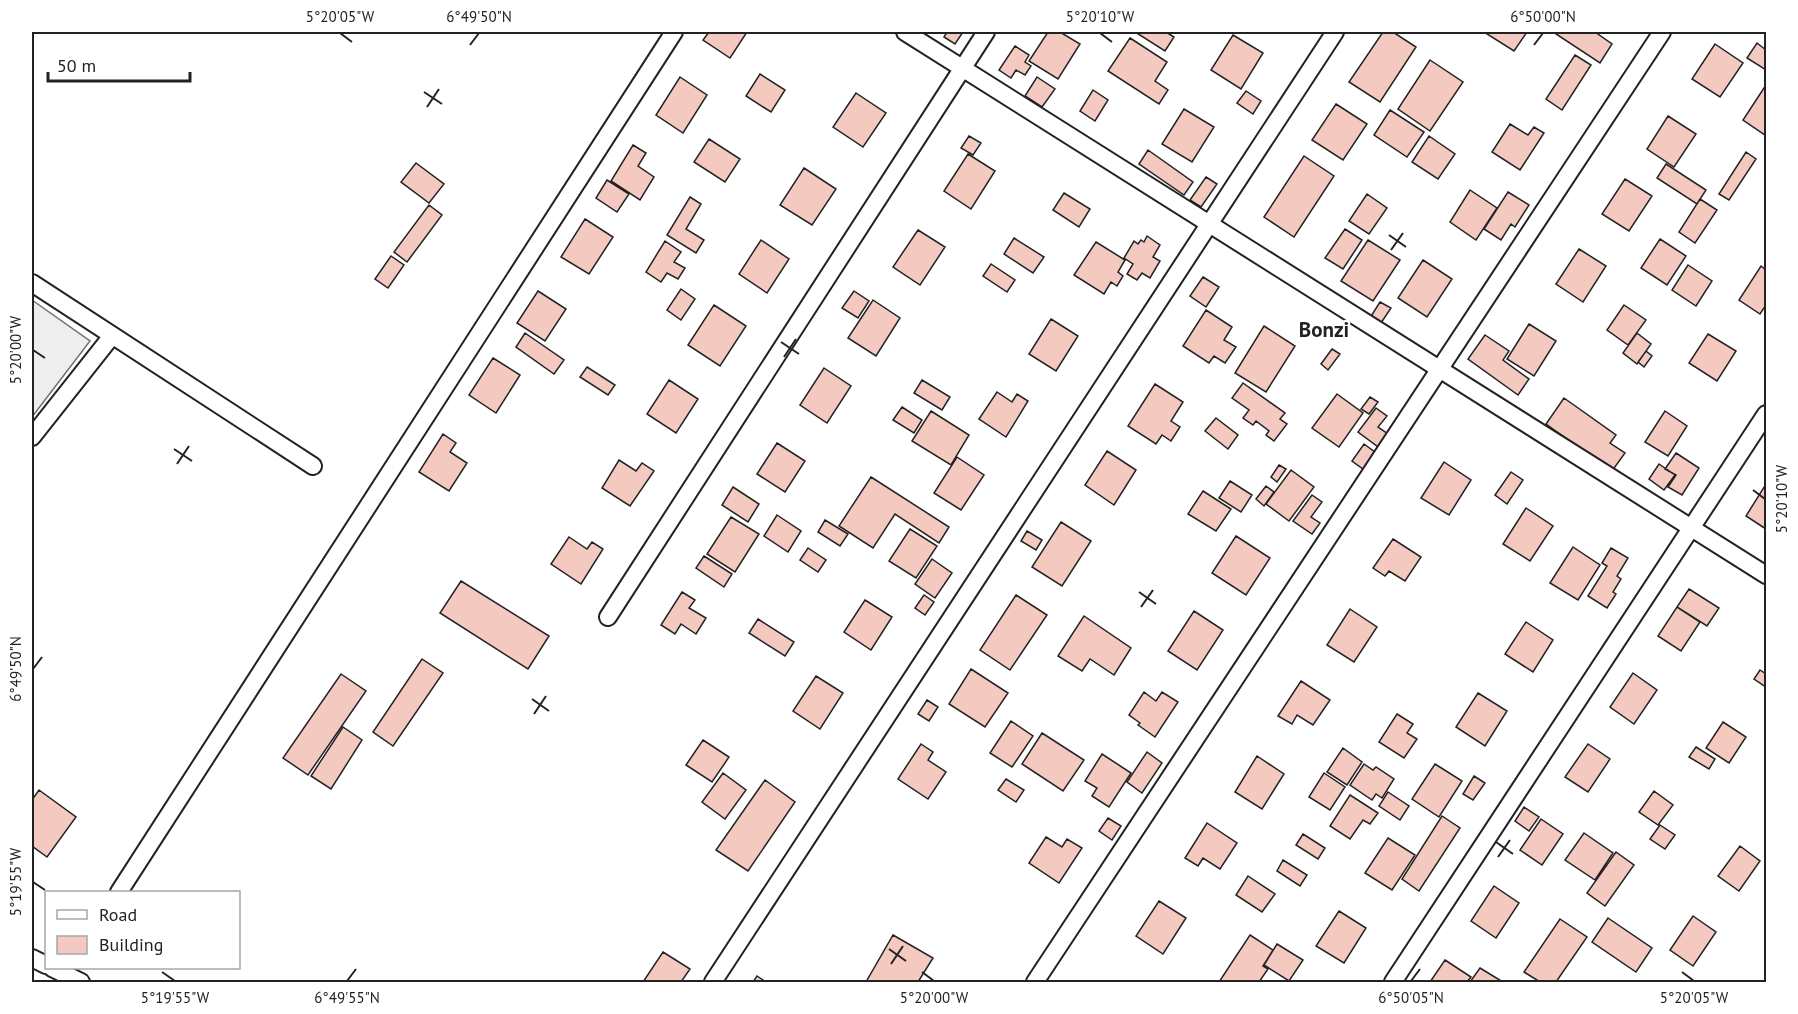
<svg xmlns="http://www.w3.org/2000/svg" width="1798" height="1014" font-family="'PT Sans',sans-serif">
<rect width="100%" height="100%" fill="#fff"/>
<path fill="#eee" stroke="#6f6f6f" stroke-width="1.5" d="M32 300 90 341 32 417Z"/>
<path fill="#f3c9c0" stroke="#222" stroke-width="1.5" d="M709 32H747L730 58 703 40Z
M947 32H963L955 44 944 37Z
M1048 32H1060L1080 44 1058 79 1029 61Z
M1135 32H1166L1174 37 1165 51Z
M1383 32H1393L1416 47 1380 102 1349 82Z
M1488 32H1527L1514 51 1487 34Z
M1553 32H1595L1612 44 1600 63Z
M1233 35 1263 53 1241 89 1211 70Z
M1130 38 1167 62 1155 81 1168 90 1159 104 1108 71Z
M1757 43 1766 50V70L1747 58Z
M1715 44 1743 63 1720 97 1692 79Z
M1015 46 1029 55 1025 62 1031 66 1025 75 1016 70 1011 78 999 70Z
M1575 55 1591 65 1562 110 1546 99Z
M1430 60 1463 82 1430 131 1398 109Z
M760 74 785 90 771 112 746 96Z
M680 77 707 95 683 133 656 115Z
M1037 77 1055 89 1042 107 1025 96Z
M1764 88 1766 89 1765 135 1743 120Z
M1093 90 1108 100 1095 121 1080 111Z
M1246 91 1261 101 1253 114 1237 103Z
M856 93 886 113 863 147 833 127Z
M1336 104 1367 124 1343 160 1312 140Z
M1184 109 1214 127 1192 162 1162 144Z
M1390 110 1424 132 1407 157 1374 135Z
M1668 116 1696 134 1674 167 1647 149Z
M1510 124 1528 135 1534 127 1544 133 1520 170 1492 152Z
M969 136 981 143 973 155 961 148Z
M1429 136 1455 154 1438 179 1412 162Z
M709 139 740 159 725 182 694 162Z
M633 145 646 153 638 166 654 177 640 200 611 181Z
M1148 150 1193 182 1184 195 1139 164Z
M1746 152 1756 159 1729 200 1719 194Z
M968 154 995 171 971 209 944 191Z
M1304 156 1334 176 1294 237 1264 217Z
M416 163 444 184 429 203 401 182Z
M1666 164 1706 190 1697 204 1657 178Z
M804 168 836 189 812 225 780 205Z
M1206 177 1217 184 1201 207 1190 200Z
M1625 179 1652 196 1629 231 1602 214Z
M607 180 629 194 617 212 596 198Z
M1470 190 1497 208 1476 240 1450 222Z
M1508 192 1529 205 1515 227 1511 224 1501 240 1484 229Z
M1064 193 1090 209 1079 227 1053 210Z
M1367 194 1387 208 1369 234 1349 221Z
M690 197 701 204 686 229 704 240 696 253 667 235Z
M1700 199 1717 210 1695 243 1679 232Z
M429 205 442 215 407 262 394 252Z
M585 219 613 237 589 274 561 257Z
M1345 229 1362 240 1343 269 1325 258Z
M918 230 945 247 920 285 893 267Z
M1147 236 1160 245 1153 257 1160 261 1150 278 1142 273 1137 280 1127 274 1133 264 1124 258 1134 241 1138 244 1141 240 1144 242Z
M1014 238 1044 257 1033 273 1004 254Z
M1660 239 1686 256 1667 285 1641 268Z
M761 240 789 259 767 293 739 274Z
M1368 240 1400 260 1373 301 1341 281Z
M665 241 681 252 674 262 685 268 678 279 667 273 661 282 646 272Z
M1096 242 1125 260 1118 272 1123 276 1117 286 1111 282 1104 294 1074 275Z
M1579 249 1606 266 1583 302 1556 284Z
M391 256 404 265 388 288 375 279Z
M1423 260 1452 279 1427 317 1398 298Z
M991 264 1015 280 1007 292 983 276Z
M1688 265 1712 281 1696 306 1672 290Z
M1761 266 1766 270V305L1760 314 1739 300Z
M1203 277 1219 287 1206 307 1190 296Z
M681 289 695 299 681 320 667 310Z
M538 291 566 309 545 341 517 323Z
M854 291 869 301 858 318 842 308Z
M873 300 900 318 876 356 848 338Z
M1380 302 1391 308 1373 335 1363 329Z
M714 305 746 326 720 366 688 345Z
M1624 305 1646 320 1628 345 1607 330Z
M1206 310 1232 327 1224 340 1236 347 1225 363 1214 356 1209 363 1183 346Z
M1051 319 1078 336 1056 371 1029 354Z
M1529 324 1556 341 1534 376 1507 359Z
M1264 326 1295 346 1266 392 1235 373Z
M525 333 564 360 554 374 516 347Z
M1637 333 1651 344 1637 364 1623 353Z
M1708 334 1736 351 1717 381 1689 363Z
M1485 335 1509 351 1503 360 1529 379 1518 395 1468 359Z
M1332 349 1340 354 1328 370 1321 364Z
M1646 351 1652 356 1644 367 1638 362Z
M493 358 520 375 496 413 469 395Z
M587 367 615 385 608 395 580 377Z
M824 368 851 386 827 423 800 405Z
M669 380 698 399 676 433 647 414Z
M922 380 950 397 942 410 914 393Z
M1243 383 1285 413 1280 419 1287 424 1274 441 1266 435 1269 431 1256 421 1253 425 1243 418 1249 410 1232 398Z
M1155 384 1183 402 1171 421 1180 427 1171 441 1162 435 1156 444 1128 426Z
M997 392 1012 402 1017 394 1028 401 1006 437 979 419Z
M1337 394 1363 413 1339 447 1312 428Z
M1370 397 1378 402 1369 414 1361 409Z
M1564 398 1616 435 1610 443 1625 453 1612 471 1546 424Z
M902 407 922 420 914 433 893 420Z
M1376 408 1387 416 1378 427 1391 436 1381 449 1358 432Z
M931 411 969 435 951 465 912 441Z
M1665 411 1687 426 1668 456 1645 442Z
M1216 418 1238 435 1228 449 1205 431Z
M443 434 456 443 450 452 467 463 449 491 419 472Z
M777 443 805 461 785 492 757 474Z
M1364 444 1379 455 1367 472 1352 461Z
M1107 451 1136 470 1114 505 1085 485Z
M1676 453 1699 468 1682 495 1668 487 1676 475 1665 469Z
M957 457 984 475 961 510 934 493Z
M619 460 636 471 642 463 654 471 630 506 602 488Z
M1444 462 1471 480 1449 515 1421 498Z
M1659 464 1675 475 1664 490 1649 479Z
M1279 465 1286 469 1277 482 1271 477Z
M1291 470 1314 487 1289 521 1266 504Z
M1511 472 1523 480 1507 504 1495 495Z
M871 477 949 527 939 543 895 514 873 548 839 526Z
M1230 481 1252 495 1241 512 1219 498Z
M1766 484V529L1746 516Z
M1266 486 1274 492 1264 506 1256 499Z
M733 487 759 504 748 522 722 505Z
M1203 491 1231 509 1216 531 1188 514Z
M1312 495 1322 502 1311 517 1320 523 1312 534 1293 521Z
M1526 508 1553 526 1530 561 1503 544Z
M777 515 801 531 788 552 764 536Z
M731 517 759 534 735 572 707 554Z
M825 520 848 534 840 546 818 532Z
M1061 522 1091 541 1062 586 1032 567Z
M910 529 937 546 916 578 889 561Z
M1027 531 1042 540 1036 550 1021 541Z
M1236 536 1270 558 1246 595 1212 573Z
M569 537 587 549 592 542 603 549 581 584 551 564Z
M1393 539 1421 557 1405 581 1389 571 1385 576 1373 568Z
M1573 547 1600 565 1578 600 1550 583Z
M808 548 826 560 818 572 800 560Z
M1611 548 1628 558 1617 576 1621 579 1613 592 1616 594 1607 608 1588 596 1607 566 1602 563Z
M704 556 732 574 724 587 696 568Z
M932 559 952 573 935 598 915 584Z
M461 581 549 636 528 669 440 613Z
M1689 589 1719 608 1707 626 1677 607Z
M682 592 695 600 689 608 706 618 696 634 681 624 675 634 661 625Z
M924 595 934 602 925 615 915 608Z
M1016 595 1047 615 1010 670 980 650Z
M865 600 892 617 871 650 844 632Z
M1677 607 1700 622 1681 651 1658 636Z
M1350 609 1377 627 1354 662 1327 645Z
M1194 611 1223 630 1197 670 1168 651Z
M1084 616 1131 648 1114 675 1090 659 1082 671 1058 656Z
M758 619 794 642 785 656 749 633Z
M1526 622 1553 640 1533 672 1505 654Z
M422 659 443 673 393 746 373 732Z
M971 669 1008 693 985 727 949 704Z
M1760 670 1766 674V687L1754 679Z
M1633 673 1657 690 1634 724 1610 707Z
M341 674 366 691 308 775 283 758Z
M816 676 843 693 820 729 793 711Z
M1301 681 1330 700 1313 725 1297 715 1292 724 1278 716Z
M1144 692 1156 701 1162 692 1178 702 1155 737 1138 725 1140 723 1129 715Z
M1478 693 1507 711 1485 746 1456 727Z
M927 700 938 707 929 721 918 714Z
M1397 714 1413 724 1407 733 1417 739 1404 758 1379 742Z
M1011 721 1033 736 1012 767 990 753Z
M1723 722 1746 737 1729 763 1706 748Z
M343 727 362 740 331 789 311 776Z
M1042 733 1084 760 1063 791 1022 764Z
M703 740 729 757 712 782 686 765Z
M921 744 933 752 928 760 946 772 928 799 898 779Z
M1588 744 1610 759 1588 792 1565 777Z
M1696 747 1715 759 1709 769 1689 757Z
M1343 748 1362 762 1347 785 1327 772Z
M1147 752 1162 763 1142 793 1127 782Z
M1102 754 1131 773 1109 807 1092 796 1097 788 1085 781Z
M1257 756 1284 774 1262 809 1235 792Z
M1364 764 1373 770 1376 767 1394 779 1382 798 1376 794 1372 800 1350 785Z
M1435 764 1462 781 1439 817 1412 799Z
M723 773 746 790 725 819 702 802Z
M1324 773 1345 787 1330 810 1309 797Z
M1474 776 1485 783 1473 800 1463 794Z
M1006 779 1024 790 1016 802 998 790Z
M765 780 795 802 748 871 716 850Z
M39 790 76 817 47 857 32 846V800Z
M1654 791 1673 805 1658 825 1639 812Z
M1388 792 1409 806 1400 820 1379 806Z
M1350 795 1378 813 1370 824 1363 820 1350 839 1330 826Z
M1524 807 1539 817 1529 831 1515 821Z
M1442 816 1460 828 1419 891 1402 879Z
M1108 818 1121 826 1112 840 1099 831Z
M1541 819 1563 834 1542 865 1520 850Z
M1207 823 1237 843 1220 869 1203 858 1198 866 1185 858Z
M1660 825 1675 835 1665 849 1650 839Z
M1584 833 1613 853 1595 880 1565 860Z
M1303 834 1325 848 1318 859 1296 845Z
M1046 837 1062 847 1067 839 1082 848 1059 883 1029 863Z
M1388 838 1415 855 1392 890 1365 873Z
M1740 846 1760 861 1739 891 1718 876Z
M1616 852 1634 865 1605 906 1587 893Z
M1283 860 1307 875 1300 886 1277 871Z
M1248 876 1275 894 1262 912 1236 895Z
M1494 886 1519 903 1496 938 1471 921Z
M1159 901 1186 918 1163 954 1136 936Z
M1339 911 1366 928 1344 963 1316 946Z
M1693 916 1716 932 1693 966 1670 950Z
M1608 918 1652 948 1636 972 1592 942Z
M1560 919 1587 937 1556 982H1540L1524 972Z
M893 935 933 958 918 982H866Z
M1250 935 1273 950 1263 966 1268 969 1259 982H1219Z
M1277 944 1303 960 1289 981 1264 965Z
M663 952 690 969 681 982H643Z
M1445 960 1471 977 1467 982H1430Z
M1480 968 1503 982H1470Z
M757 976 766 982H753Z"/>
<g fill="none" stroke-linecap="round" stroke-linejoin="round">
<defs>
<path id="street" d="M905 32 1766 575
M32 283 313 466
M32 437 111 337
M608 617 986 32
M119 892 674 32
M32 958 46 965
M52 968 81 982
M713 982 1335 32
M1035 982 1662 32
M1393 982 1766 414"/>
</defs>
<use href="#street" stroke="#222" stroke-width="20"/>
<use href="#street" stroke="#fff" stroke-width="16"/>
</g>
<path fill="none" stroke="#222" stroke-width="2" d="M340 33 352 42M1100 33 1112 42M470 45 479 33M1534 45 1543 33M424 92 442 104M427 107 439 89M1389 235 1406 247M1391 250 1403 233M781 342 799 354M33 350 45 358M784 357 796 339M174 449 192 461M177 464 189 446M1753 490 1765 499M1139 592 1156 604M1141 607 1153 590M33 669 42 657M532 699 549 711M534 714 546 696M1496 842 1513 854M1498 857 1510 840M33 882 45 890M889 949 906 961M891 964 903 946M162 972 175 981M922 972 934 981M1682 972 1694 981M347 981 356 969M1411 981 1420 969"/>
<g text-anchor="middle" dominant-baseline="central" stroke-width="4.5" stroke-linejoin="round" paint-order="stroke">
<g font-size="21" font-weight="bold" fill="#222" stroke="#fff">
<text x="1324" y="329">Bonzi</text>
</g>
</g>
<rect width="1798" height="1014" fill="none" stroke="#ffffff" stroke-width="66"/>
<rect x="45" y="891" width="195" height="78" fill="#ffffff" stroke="#a7a7a7" stroke-width="1.5"/>
<rect x="57" y="910" width="30" height="9" fill="#ffffff" stroke="#a7a7a7" stroke-width="1.5"/>
<text x="99" y="921" font-size="18" fill="#222222">Road</text>
<rect x="57" y="936" width="30" height="18" fill="#f3c9c0" stroke="#a7a7a7" stroke-width="1.5"/>
<text x="99" y="951" font-size="18" fill="#222222">Building</text>
<path d="M48 72v9h142v-9" fill="none" stroke="#222222" stroke-width="3"/>
<text x="57" y="72" font-size="18" fill="#222222" stroke="#ffffff" stroke-width="4.5" paint-order="stroke">50 m</text>
<rect x="33" y="33" width="1732" height="948" fill="none" stroke="#222" stroke-width="2"/>
<g font-size="15" text-anchor="middle" fill="#222">
<text x="340" y="22">5°20'05"W</text>
<text x="479" y="22">6°49'50"N</text>
<text x="1100" y="22">5°20'10"W</text>
<text x="1543" y="22">6°50'00"N</text>
<text transform="translate(16 350) rotate(-90)" y="5">5°20'00"W</text>
<text transform="translate(1782 499) rotate(-90)" y="5">5°20'10"W</text>
<text transform="translate(16 669) rotate(-90)" y="5">6°49'50"N</text>
<text transform="translate(16 882) rotate(-90)" y="5">5°19'55"W</text>
<text x="175" y="1003">5°19'55"W</text>
<text x="347" y="1003">6°49'55"N</text>
<text x="934" y="1003">5°20'00"W</text>
<text x="1411" y="1003">6°50'05"N</text>
<text x="1694" y="1003">5°20'05"W</text>
</g>
</svg>
